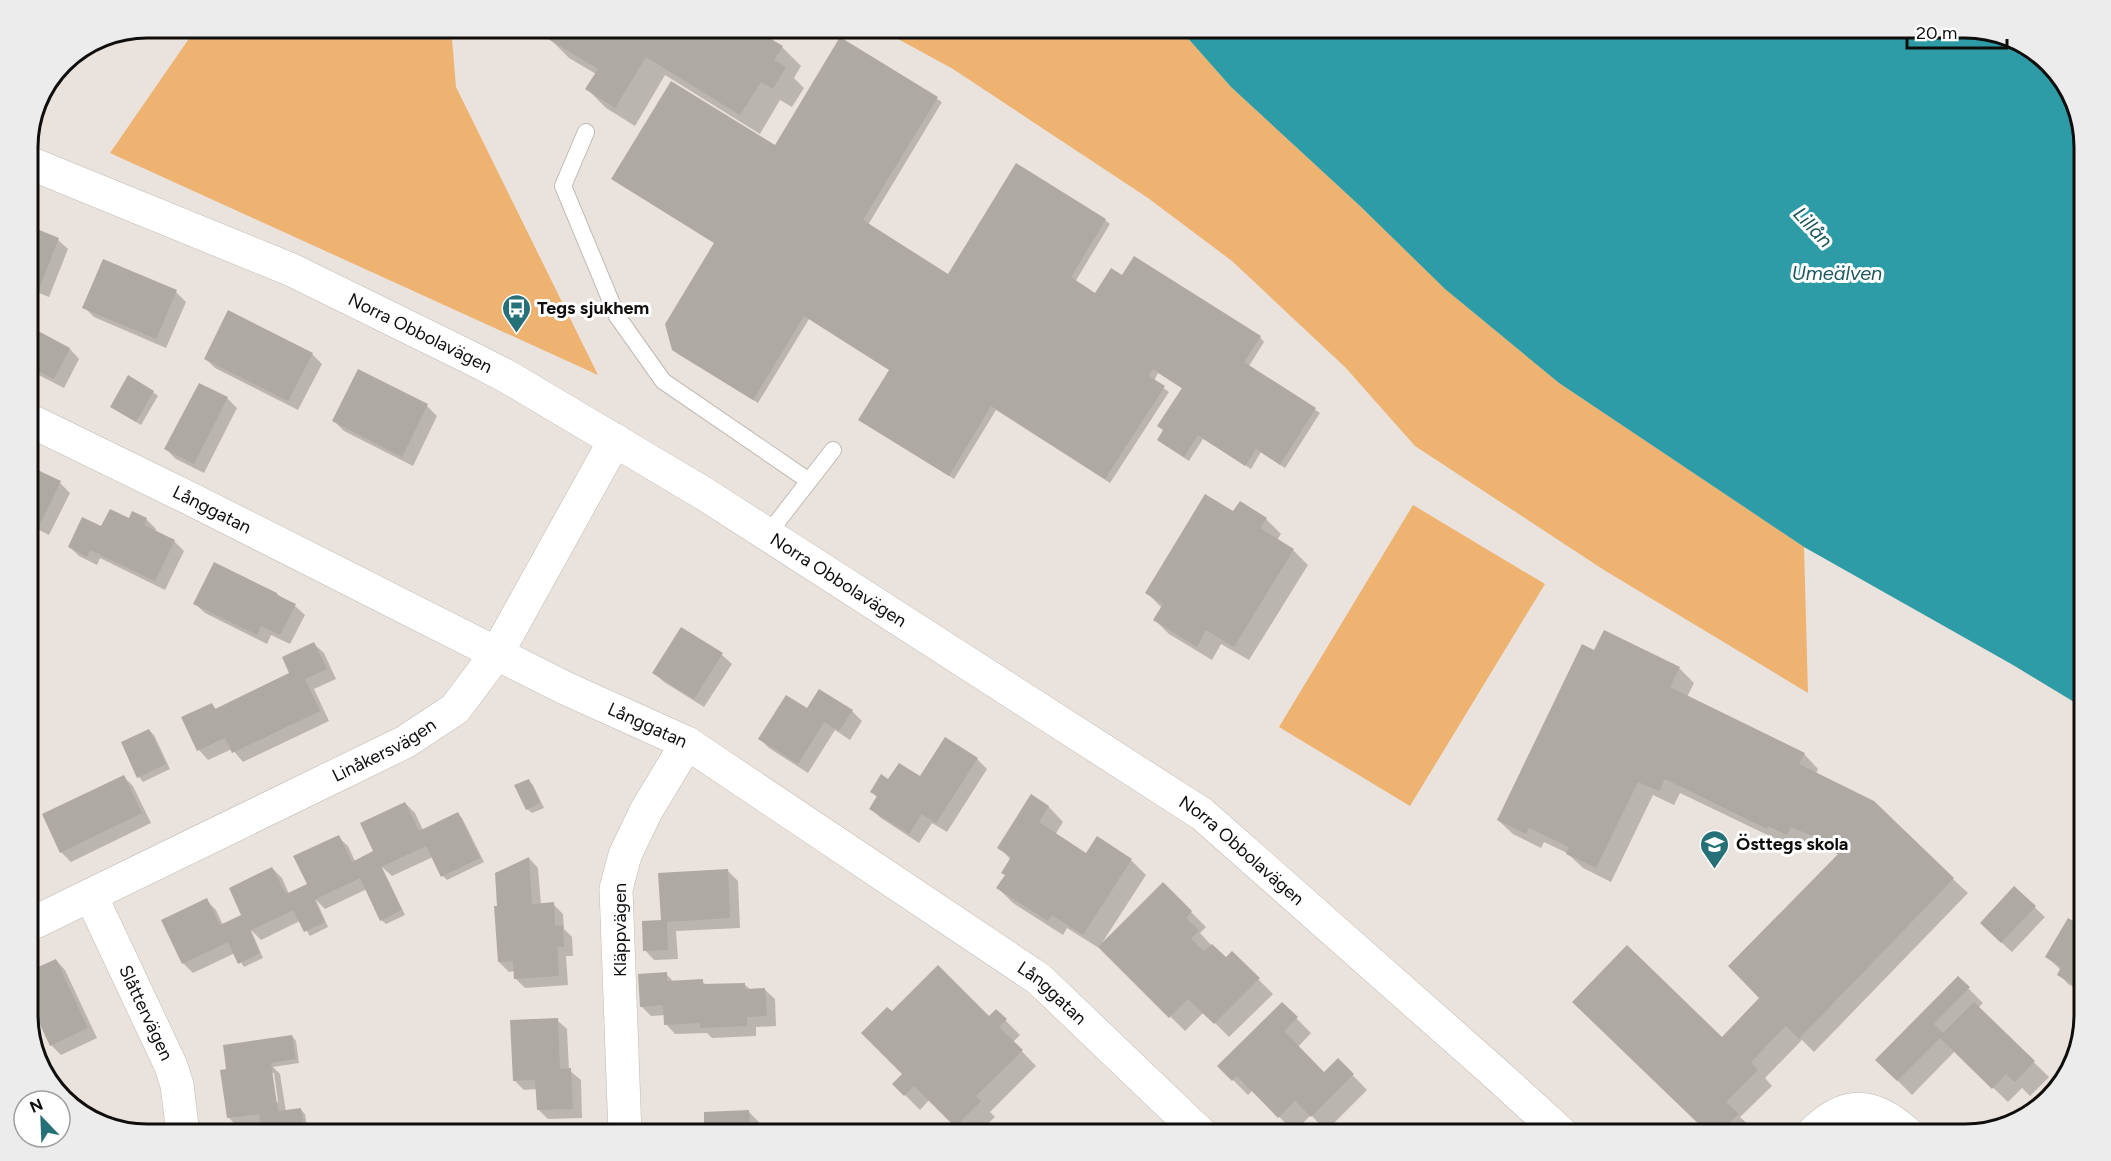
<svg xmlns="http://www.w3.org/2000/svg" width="2111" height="1161" font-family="Figtree,sans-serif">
<rect width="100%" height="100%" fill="#eae3dd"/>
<path fill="#eeb271" d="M197 27H451L456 87 598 375 110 153Z
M876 27H1178L1231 87 1360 206 1445 289 1559 383 1804 547 1808 693 1604 570 1415 446 1345 367 1232 261 1148 198 953 69Z
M1413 505 1545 584 1410 806 1279 727Z"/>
<path fill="#2e9ca6" d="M1178 27H1965L2024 43 2068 86 2084 139V708L2013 665 1804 547 1559 383 1445 289 1360 206 1231 87Z"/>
<path fill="#0003" fill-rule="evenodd" d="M555 27H748L782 47 801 66 794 78 804 88 792 107 780 100 760 134 665 75 635 126 606 108 587 89 596 74 569 58 550 39Z
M841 39 942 102 868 225 949 276 1105 220 1110 224 1075 282 1096 295 1123 277 1260 337 1264 342 1249 366 1320 413 1285 468 1261 452 1251 469 1203 439 1189 461 1163 444 1159 440 1183 389 1158 373 1154 381 1169 392 1110 483 996 410 954 479 860 420 891 371 809 319 758 403 678 354 673 349 716 244 613 179 775 147Z
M27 227 58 240 68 249 49 297 27 288Z
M176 292 186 302 166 348 94 317 84 307Z
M27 327 70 349 79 359 64 388 27 369Z
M312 354 322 364 298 410 215 368 205 358Z
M359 371 427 406 437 416 413 466 344 431 334 421Z
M153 392 158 396 141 425 112 407Z
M227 398 237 408 204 473 176 459 166 449Z
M27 466 60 483 70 493 49 535 27 524Z
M133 513 146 519 156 529 155 532 174 541 184 551 165 590 100 558 97 565 79 556 69 546 102 528 130 520Z
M1233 513 1266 519 1281 534 1277 540 1293 550 1308 565 1249 660 1221 644 1212 660 1169 634 1154 619 1162 608 1147 593Z
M277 594 295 606 305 615 290 644 271 635 267 644 205 613 195 604Z
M314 644 324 653 336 679 314 689 329 721 243 762 232 749 208 760 199 750 183 718 212 705 217 710 291 674Z
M1594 652 1679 668 1694 683 1687 697 1804 754 1818 769 1816 774 1953 879 1968 893 1814 1052 1802 1040 1765 1078 1772 1086 1740 1117 1753 1129 1748 1134H1710L1722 1039 1761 998 1839 855 1806 841 1802 849 1783 840 1782 842 1680 793 1674 805 1653 795 1611 882 1583 868 1567 853 1544 842 1541 848 1513 834 1498 820Z
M722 655 732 664 704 707 664 682 654 673Z
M807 710 852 711 862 721 850 740 835 730 808 773 769 748 760 739Z
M149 730 154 735 170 769 143 782 139 777Z
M977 759 987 769 947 832 932 823 919 843 881 818 871 809 878 798 872 792 889 781 921 778Z
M123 776 133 786 151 823 71 862 61 852Z
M528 780 533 785 544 808 532 813 527 809Z
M1031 796 1049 807 1063 822 1055 835 1086 855 1131 860 1146 875 1102 943 1163 884 1206 927 1200 933 1212 946 1226 959 1232 953 1273 994 1229 1037 1204 1012 1185 1031 1100 947 1099 948 1067 928 1063 935 1013 903 998 888 1006 876 1011 860 999 847Z
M405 803 415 813 423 830 458 813 462 818 484 862 447 880 443 876 433 857 392 876 382 867 405 915 386 924 381 920 367 889 325 909 316 900 328 927 310 936 300 921 261 940 251 930 263 958 244 967 235 953 193 973 183 963 206 900 216 910 223 925 241 916 272 868 282 878 289 894 309 885 338 837 348 846 355 861 373 853Z
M529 858 538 868 541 905 553 904 563 914 564 929 572 937 573 956H566L568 985 525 988 515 978V971L509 972 499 962 498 907Z
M728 871 738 881 740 928 676 931 678 959 654 960 645 950 662 921Z
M2014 888 2045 917 2012 952 1991 933Z
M2084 929V993L2068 984 2059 974 2061 970 2047 957Z
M56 960 65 970 97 1038 61 1055 51 1045 32 1003 27 1005V974Z
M666 974 674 982 702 981 707 986 744 984 751 990H765L775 999 776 1026 756 1027V1036L712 1038 707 1033 675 1034 666 1024 665 1015 651 1016 641 1006Z
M1958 978 1983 1003 1978 1008 2049 1077 2030 1096 2022 1088 2008 1102 1955 1051 1912 1095 1877 1060Z
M1282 1004 1311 1033 1298 1047 1324 1074 1338 1060 1367 1090 1326 1131 1311 1115 1294 1132 1253 1090 1248 1095 1219 1066Z
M996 1011 1020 1035 1013 1042 1036 1066 990 1112 995 1117 977 1134H964L930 1099 920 1110 894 1084 904 1074 892 1013 989 1018Z
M557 1020 567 1029 569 1070 581 1080 582 1118 548 1119 538 1109 537 1089 524 1090 514 1080Z
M292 1036 296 1041 299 1063 273 1067 280 1074 286 1112 301 1110 305 1114 308 1134H264L262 1124 238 1127 228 1117 229 1070ZM271 1073H274L278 1102H275Z
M749 1112 759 1122V1134H672Z
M570 1132 571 1134H539Z"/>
<path fill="#afa9a3" d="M555 27H751L783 46 774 60 786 67 773 89 761 82 740 115 646 57 615 108 585 89 598 69 548 39Z
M840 37 938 97 863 220 948 274 1016 163 1106 219 1071 277 1095 293 1111 268 1122 275 1134 256 1261 336 1244 362 1316 408 1280 465 1256 449 1245 466 1198 435 1184 457 1157 440 1163 430 1157 426 1182 388 1153 369 1149 376 1165 386 1105 479 991 406 949 476 858 420 889 370 804 316 753 400 672 350 665 324 714 243 611 179 671 81 775 145Z
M27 225 59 238 39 289 27 284Z
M103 259 177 290 156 339 82 308Z
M228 310 313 353 288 401 204 359Z
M27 325 70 348 54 379 27 365Z
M358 369 428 404 402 457 332 421Z
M128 375 154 391 136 422 110 407Z
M199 383 228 397 194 464 164 449Z
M27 465 61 481 39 526 27 520Z
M1205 494 1233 511 1240 501 1267 518 1260 528 1294 549 1234 647 1206 630 1197 647 1153 620 1163 604 1145 593Z
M110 509 129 518 132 511 147 518 144 525 175 540 155 581 90 550 87 557 68 547 82 517 101 526Z
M214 562 277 593V595L296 604 280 635 261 626 257 635 193 604Z
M681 627 723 653 694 699 652 673Z
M1604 630 1680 667 1670 687 1805 753 1799 764 1874 801 1954 878 1799 1039 1786 1026 1751 1062 1758 1070 1726 1102 1739 1114 1717 1134H1709L1572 1002 1627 945 1722 1037 1759 998 1728 966 1843 849 1791 827 1787 835 1768 826 1767 829 1665 779 1659 791 1638 782 1596 868 1566 854 1569 847 1529 828 1526 834 1497 820 1582 644 1594 650Z
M314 642 327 669 305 679 320 711 232 753 225 738 197 751 181 717 212 703 215 709 289 673 282 657Z
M819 689 853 710 839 731 824 722 798 764 758 739 786 695 807 708Z
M149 729 166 764 137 778 121 742Z
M945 737 978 758 936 823 922 814 909 834 869 809 877 796 870 792 881 774 888 779 899 763 920 776Z
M124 775 142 813 60 853 42 814Z
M529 779 540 803 526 810 514 785Z
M1031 794 1049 806 1039 822 1086 853 1097 836 1132 859 1083 935 1052 915 1048 921 996 888 1005 875 1001 873 1011 857 997 848Z
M405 802 419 831 458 812 480 858 441 877 426 846 381 867 402 910 380 921 360 878 314 900 325 922 304 932 293 910 250 931 260 953 238 964 228 942 182 964 161 920 207 898 220 925 241 915 229 888 272 867 286 894 307 884 293 856 339 835 352 862 373 851 360 823Z
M529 857 532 904 554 902 555 926 563 925 564 947H557L559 976 514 979 513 961 498 962 494 906H497L495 873Z
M728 869 730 918 667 922 668 950 643 951 642 921 661 920 658 873Z
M1163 882 1192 911 1186 918 1199 930 1191 939 1204 951 1212 944 1226 957 1232 951 1260 978 1214 1024 1188 999 1169 1018 1098 947Z
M2014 886 2036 906 2001 943 1980 923Z
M2068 918 2084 927V986L2082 990 2057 975 2061 967 2045 957Z
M56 959 88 1028 50 1046 27 997V972Z
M938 965 989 1016 996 1009 1007 1019 999 1027 1023 1050 976 1096 981 1101 955 1127 914 1086 904 1096 892 1084 902 1074 861 1033 887 1007 892 1011Z
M667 972V981L703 979V984L745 983V989L765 988 767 1016 747 1017V1026L700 1028V1023L664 1025 663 1005 640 1007 638 974Z
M1958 976 1970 987 1934 1024 1943 1033 1974 1002 2035 1061 2015 1082 2006 1074 1992 1089 1940 1038 1897 1081 1875 1060Z
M1282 1002 1298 1017 1284 1031 1324 1072 1338 1058 1354 1074 1311 1117 1295 1101 1278 1118 1237 1076 1232 1081 1217 1066Z
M558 1018 560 1069 571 1068 573 1109 537 1110 535 1080 513 1081 510 1020Z
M292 1035 296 1059 271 1063 278 1111 301 1108 305 1132 262 1134 259 1114 227 1118 220 1070 226 1069 223 1045Z
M749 1110 751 1134H671L670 1125 704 1124V1112Z"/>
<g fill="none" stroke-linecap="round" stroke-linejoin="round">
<defs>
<path id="lane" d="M586 132 563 186 617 316 663 381 809 481
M767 535 833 450"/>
<g id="street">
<path id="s1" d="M27 419 189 498 565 688 687 743 1039 979 1201 1134"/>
<path id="s2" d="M91 896 171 1066 177 1085 183 1134"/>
<path id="s3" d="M27 926 405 742 455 709 497 653 615 440"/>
<path d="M625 1134 616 889 625 855 646 811 687 743"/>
<path d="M1812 1134C1846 1099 1874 1103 1908 1134"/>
</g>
<g id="secondary">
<path id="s4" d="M27 162 292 270 473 359 508 377 703 493 1202 814 1494 1072 1562 1134"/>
</g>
</defs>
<use href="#lane" stroke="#c0bab4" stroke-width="18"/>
<use href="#street" stroke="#c0bab4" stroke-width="34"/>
<use href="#secondary" stroke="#c0bab4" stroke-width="34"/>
<use href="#lane" stroke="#fff" stroke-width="16"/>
<use href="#street" stroke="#fff" stroke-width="33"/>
<use href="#secondary" stroke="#fff" stroke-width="33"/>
</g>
<defs>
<symbol id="bus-pin" viewBox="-11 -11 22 30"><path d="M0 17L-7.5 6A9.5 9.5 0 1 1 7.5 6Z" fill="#267077" stroke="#fff"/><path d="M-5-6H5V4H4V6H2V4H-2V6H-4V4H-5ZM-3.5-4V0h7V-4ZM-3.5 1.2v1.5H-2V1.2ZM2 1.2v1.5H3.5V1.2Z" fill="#fff"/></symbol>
<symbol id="school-pin" viewBox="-11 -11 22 30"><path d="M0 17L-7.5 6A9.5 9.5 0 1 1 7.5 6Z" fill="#267077" stroke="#fff"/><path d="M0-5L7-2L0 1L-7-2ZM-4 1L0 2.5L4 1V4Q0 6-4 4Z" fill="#fff"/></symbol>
</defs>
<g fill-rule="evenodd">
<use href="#bus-pin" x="500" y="292" width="33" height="45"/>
<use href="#school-pin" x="1698" y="828" width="33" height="45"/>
</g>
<g text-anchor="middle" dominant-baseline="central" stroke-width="6" stroke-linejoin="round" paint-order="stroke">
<g font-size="18" font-weight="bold" fill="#100e0c" stroke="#fff" text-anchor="start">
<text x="537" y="308">Tegs sjukhem</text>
<text x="1736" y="844">Östtegs skola</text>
</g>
<g font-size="18" fill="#100e0c" stroke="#fff">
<text stroke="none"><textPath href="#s4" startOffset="429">Norra Obbolavägen</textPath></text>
<text stroke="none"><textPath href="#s1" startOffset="206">Långgatan</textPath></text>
<text stroke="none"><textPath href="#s4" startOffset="915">Norra Obbolavägen</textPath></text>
<text stroke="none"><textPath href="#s1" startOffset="692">Långgatan</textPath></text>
<text stroke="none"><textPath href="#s3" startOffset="398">Linåkersvägen</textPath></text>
<text stroke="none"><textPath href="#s4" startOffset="1401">Norra Obbolavägen</textPath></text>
<text transform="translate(620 930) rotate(-90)">Kläppvägen</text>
<text stroke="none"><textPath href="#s1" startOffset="1178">Långgatan</textPath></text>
<text stroke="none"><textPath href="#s2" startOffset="129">Slåttervägen</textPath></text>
</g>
<g font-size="20" font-style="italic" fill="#1b575c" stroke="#fff">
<text transform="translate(1813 227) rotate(47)">Lillån</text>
<text x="1837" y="273">Umeälven</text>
</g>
</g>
<path d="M0 0H2111V1161H0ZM147 38H1965A109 109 0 0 1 2074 147V1015A109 109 0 0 1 1965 1124H147A109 109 0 0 1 38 1015V147A109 109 0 0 1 147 38Z" fill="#ececec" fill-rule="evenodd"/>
<path fill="none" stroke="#100e0c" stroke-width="3" d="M147 38H1965A109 109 0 0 1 2074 147V1015A109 109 0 0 1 1965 1124H147A109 109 0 0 1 38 1015V147A109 109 0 0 1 147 38Z"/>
<g transform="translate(42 1119) rotate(337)"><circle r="28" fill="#ffffff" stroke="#9f9f9e" stroke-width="1.5"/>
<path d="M0-4.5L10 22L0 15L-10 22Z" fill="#267077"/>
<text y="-9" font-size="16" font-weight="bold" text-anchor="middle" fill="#100e0c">N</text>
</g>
<path d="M1907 39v9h100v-9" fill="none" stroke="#100e0c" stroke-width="3"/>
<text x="1916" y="39" font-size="18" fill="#100e0c" stroke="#ffffff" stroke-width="4.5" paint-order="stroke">20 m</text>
</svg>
